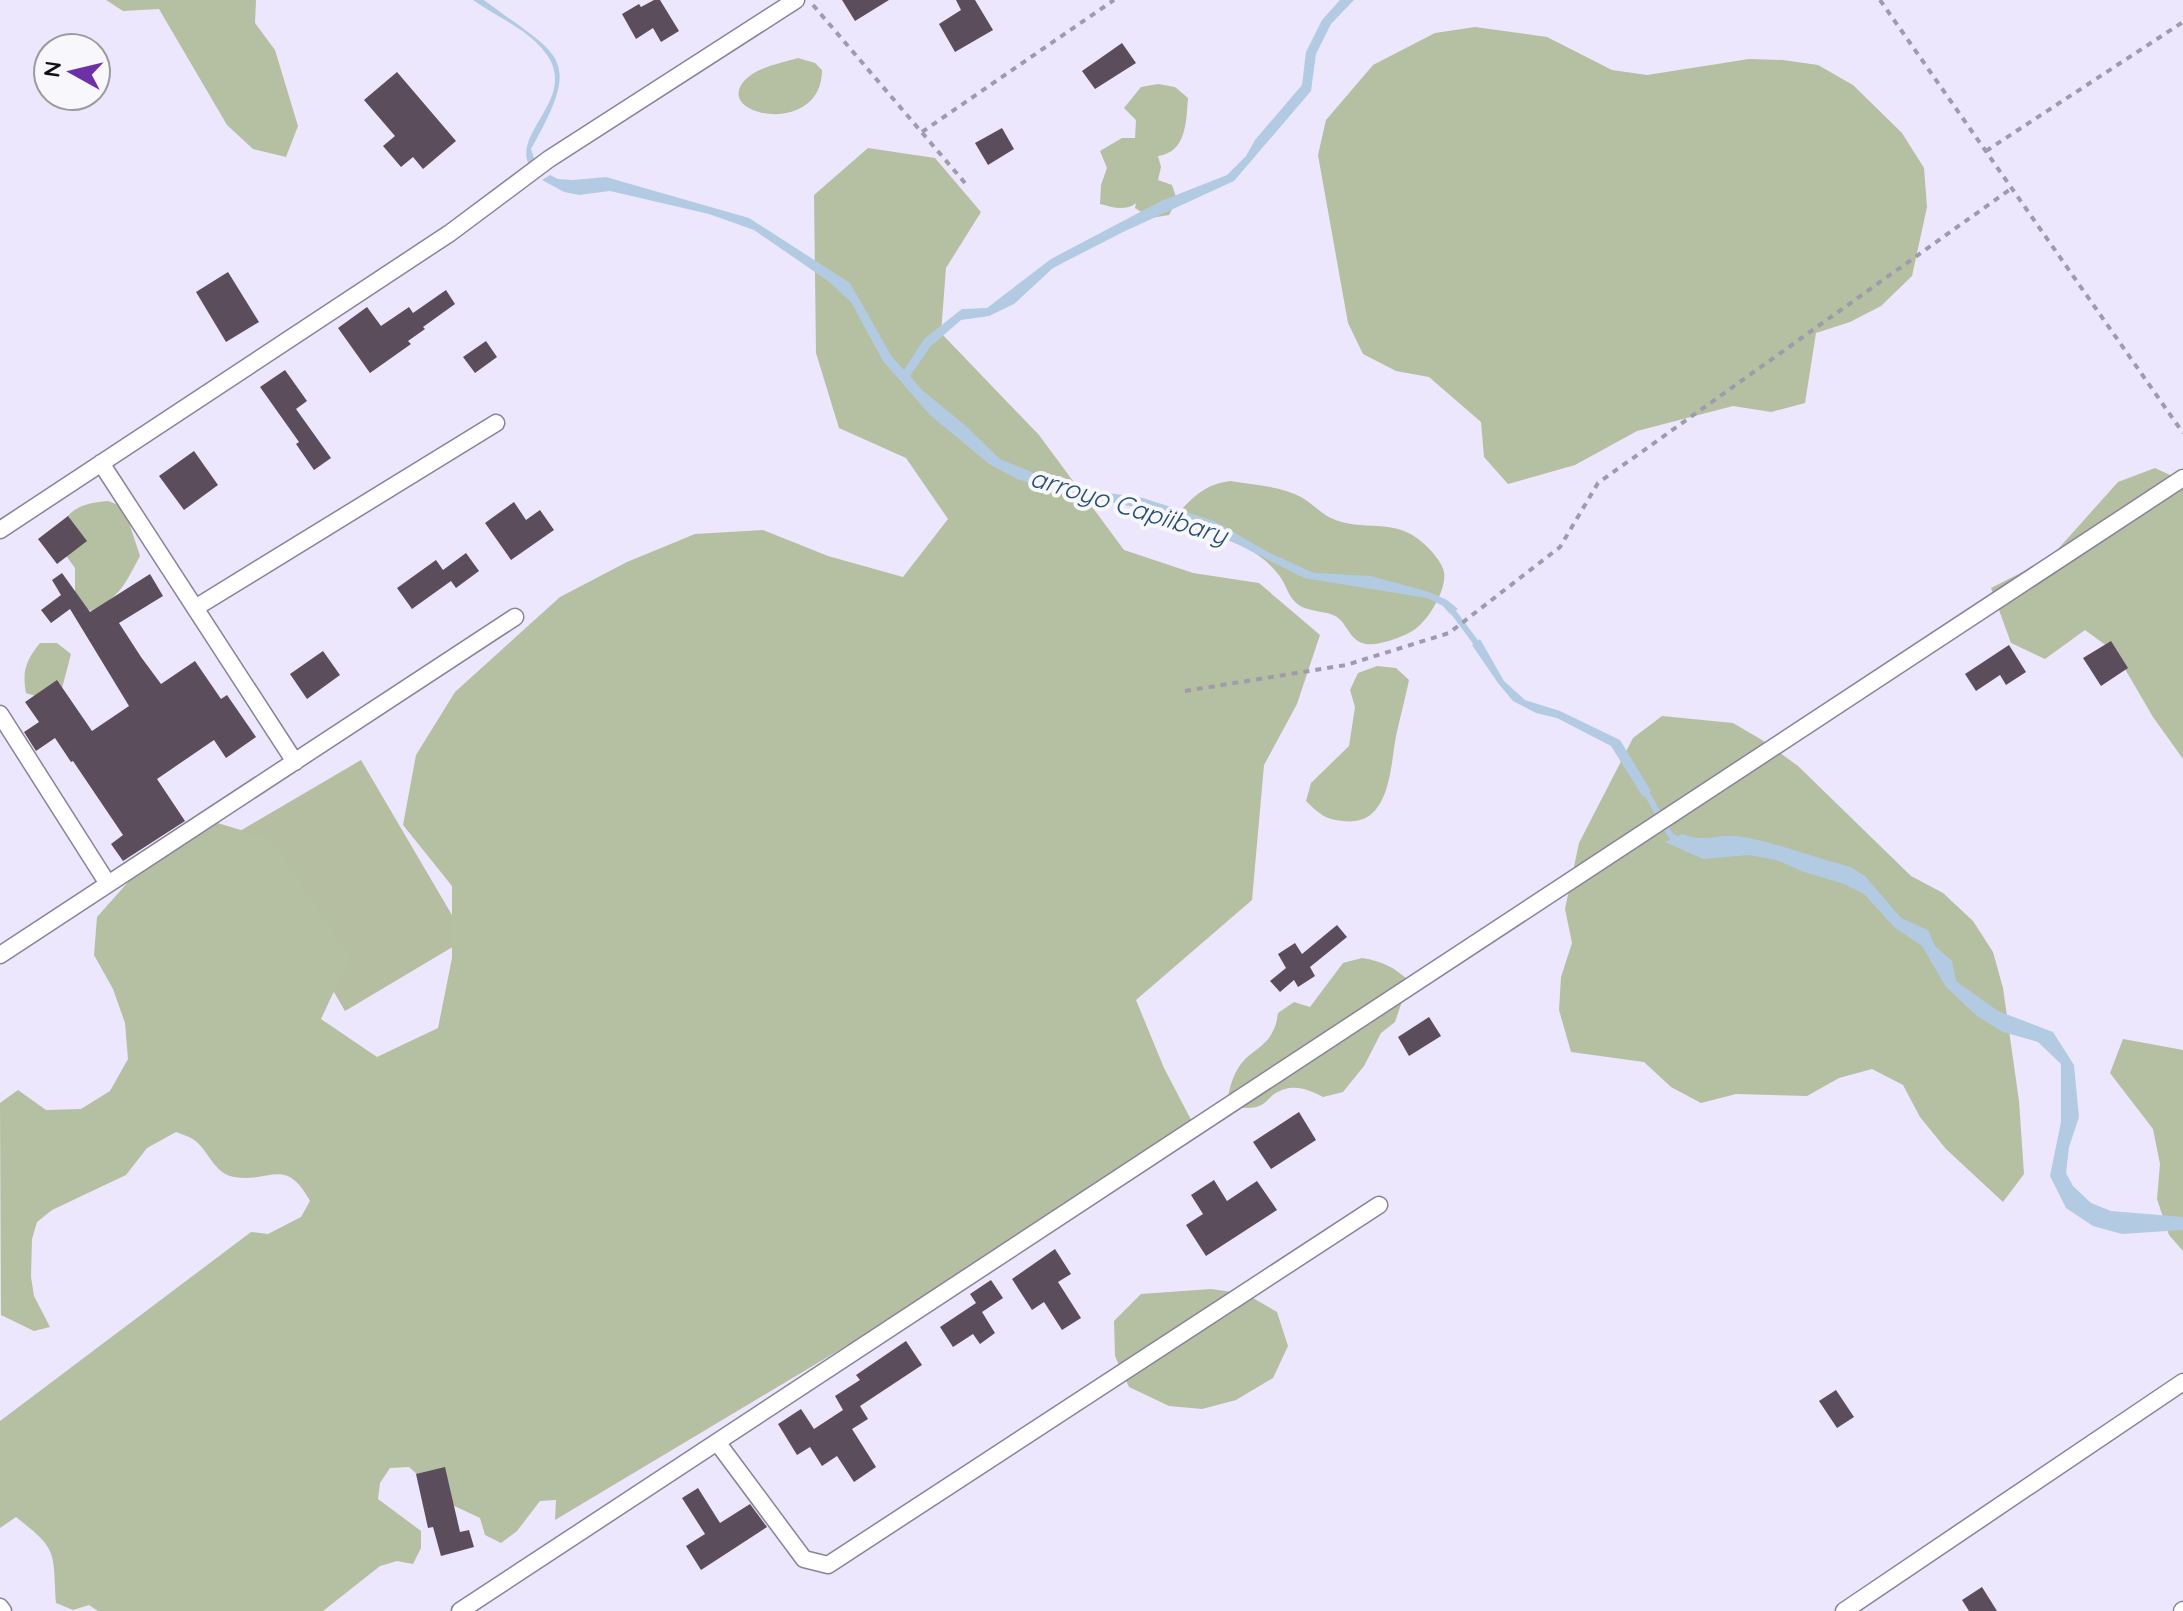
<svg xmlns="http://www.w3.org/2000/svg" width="2183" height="1611" font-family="Quicksand,sans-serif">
<rect width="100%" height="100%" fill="#ede7fd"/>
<path fill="#b5bea1" d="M361 760 466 939 345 1011 240 831Z"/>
<path fill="#b5bfa1" d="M106 0H256L255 23 275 50 298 126 286 157 253 149 227 125 159 9 123 11Z
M1475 27 1547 37 1612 70 1647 75 1749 59 1783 60 1818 65 1853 85 1902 133 1924 168 1927 207 1912 276 1881 306 1850 322 1816 333 1805 403 1771 412 1733 406 1637 431 1575 465 1508 484 1484 457 1481 422 1429 377 1396 371 1363 354 1348 323 1318 155 1326 120 1373 65 1435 33Z
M798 58 815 63 822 70C822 138 711 116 745 80 757 67 782 63 798 58Z
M1158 84 1175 87 1188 98C1186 121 1187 152 1158 156L1161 167 1158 180 1172 185 1177 200 1169 215 1151 218 1135 208 1136 203C1125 212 1112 207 1100 204L1101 185 1107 168 1100 151 1122 138H1135L1136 120 1124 108 1141 87Z
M868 148 935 158 981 212 946 268 941 333 1039 435 1124 550 1193 573 1259 583 1320 635 1297 704 1264 765 1252 900 1136 1000 1164 1068 1199 1135 555 1520 556 1500 540 1501 517 1531 501 1543 485 1535 480 1518 431 1495 422 1479 409 1467 390 1468 380 1483 378 1499 421 1531V1548L413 1564 397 1561 380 1566 323 1611H98L89 1605 73 1610 56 1603C53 1550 58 1550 16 1517L0 1528V1421L251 1232 268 1234 301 1217 310 1201C285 1156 271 1183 234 1177 213 1173 209 1150 193 1139 188 1136 181 1134 176 1132L147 1148 126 1175 52 1210 37 1222 32 1239 31 1277 34 1296 50 1327 34 1331 1 1315 0 1103 18 1090 46 1110 81 1109 110 1091 128 1059 125 1023 113 989 94 955 97 917 146 862 204 819 271 839 350 957 321 1019 377 1057 438 1028 452 958V886L403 825 416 755 455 692 560 597 627 562 695 534 763 530 828 556 903 577 948 519 906 458 839 428 816 353 814 195Z
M2155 468 2183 481V759L2153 717 2115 652 2085 630 2045 659 2011 643 1991 588 2050 558 2118 482Z
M1230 481C1253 485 1281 486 1301 497 1312 503 1320 513 1331 518 1362 533 1394 516 1423 543 1431 550 1442 562 1444 572 1447 589 1429 620 1414 630 1403 637 1375 648 1362 643 1349 638 1347 624 1337 617 1327 611 1313 612 1302 607 1289 600 1288 589 1281 578 1259 546 1222 538 1187 527L1182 509C1197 493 1208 484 1230 481Z
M108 501 124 507 140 556C126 582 120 598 91 611L75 603V568L53 538C69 510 76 504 108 501Z
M40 643H57L71 654 60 696 42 698 26 693C22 671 26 660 40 643Z
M1377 666 1396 668 1409 680C1405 699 1400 718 1396 736 1390 769 1390 827 1343 821 1326 820 1318 813 1306 801L1311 783 1349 746 1355 707 1350 690 1358 673Z
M1662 716 1733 723 1762 740 1798 766 1911 876 1943 893 1973 921 1993 952 2003 988 2019 1101 2024 1174 2003 1202 1946 1149 1920 1117 1903 1085 1872 1069 1839 1078 1807 1096 1736 1094 1701 1103 1671 1087 1644 1062 1571 1052 1559 1010 1561 977 1572 943 1565 909 1579 843 1633 738Z
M1362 958C1382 961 1394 967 1409 981L1395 1022 1381 1033 1364 1066 1343 1092 1323 1097C1306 1088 1292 1083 1274 1094 1269 1098 1265 1104 1259 1106 1249 1110 1237 1107 1227 1105 1229 1086 1235 1066 1251 1054 1260 1047 1268 1042 1273 1031 1276 1026 1277 1019 1278 1013L1294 1002 1310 1007 1343 963Z
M2123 1039 2183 1050V1251L2169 1235 2157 1199 2160 1164 2153 1129 2110 1073Z
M1211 1289 1246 1294 1277 1312 1288 1346 1273 1378 1236 1400 1202 1409 1169 1406 1129 1387 1115 1356 1114 1321 1141 1294Z"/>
<path fill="#b2cbe2" d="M473 0H484C559 57 585 54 531 149L535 161 529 165C512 131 581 96 544 51 527 29 495 16 473 0Z
M1340 0H1354L1331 24 1316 54 1311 91 1234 181 1123 232 1053 268 1014 304 989 316 961 320 930 347 910 376 921 389 967 427 1000 459 1046 478 1095 491 1143 498 1214 521 1268 552 1314 573 1371 576 1429 592 1447 600 1458 609 1450 614 1443 606 1427 598 1304 578 1212 531 1144 509 1059 492 1017 479 989 464 930 415 883 361 851 302 828 281 754 230 709 214 610 191 579 195 564 192 542 180 550 175 558 179 573 180 606 177 749 218 850 283 892 357 904 370 924 339 962 309 987 308 1051 259 1161 201 1227 175 1246 156 1255 140 1302 85 1306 52 1322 20Z
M1480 639 1504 681 1525 700 1560 711 1620 740 1651 791 1643 797 1611 746 1557 718 1536 713 1513 701 1498 683 1472 645Z
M1682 834C1707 844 1718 832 1743 837 1779 843 1815 858 1851 867L1865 876 1901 918 1928 930 1935 946 1952 961 1956 981 1998 1011 2053 1032 2074 1065 2079 1117 2069 1147 2066 1173 2073 1186 2091 1203 2111 1211 2183 1217V1230L2122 1234 2093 1226 2066 1208 2050 1176 2061 1122V1064L2038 1042 2003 1032 1977 1016 1946 987 1922 946 1894 927 1864 894 1844 884 1804 872 1776 860 1749 855 1703 859 1665 842Z"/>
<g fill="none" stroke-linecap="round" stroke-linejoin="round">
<path stroke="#b2cbe2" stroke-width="6" d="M1448 605 1480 648
M1643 787 1671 836 1679 840"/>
</g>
<path fill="#5c4d5c" d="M654 0H660L679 31 661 42 653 28 636 39 622 14 639 4 641 7Z
M842 0H889L855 21Z
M956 0H975L993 30 955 52 939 24 961 10Z
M1122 43 1136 63 1095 89 1082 71Z
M397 72 456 141 423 169 413 157 401 167 383 146 395 136 364 100Z
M1002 128 1014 149 988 165 975 143Z
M228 272 259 322 226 342 196 292Z
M446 290 455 304 423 327 425 329 408 341 411 344 370 373 338 328 367 307 381 326 409 307 413 313Z
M486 341 497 357 475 373 463 357Z
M285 370 307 401 296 409 331 458 314 470 296 444 299 442 260 387Z
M194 451 218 485 184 510 159 476Z
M514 502 526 520 540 510 554 530 511 560 485 523Z
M68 516 87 541 57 564 38 539Z
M466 553 479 571 456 588 451 581 412 609 397 588 436 560 443 570Z
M62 573 90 612 150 574 163 596 119 623 141 657 161 684 195 661 221 699 227 695 256 737 226 758 214 740 157 779 185 821 123 861 111 844 123 835 73 761 71 762 55 738 36 751 24 732 39 722 25 702 57 680 92 731 129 706 70 609 51 623 41 610 61 595 52 580Z
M2111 641 2128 668 2101 686 2083 658Z
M2009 645 2026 672 2006 685 2000 675 1976 691 1965 674Z
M323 651 340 675 307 699 290 674Z
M1337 925 1347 937 1310 967 1315 976 1298 987 1294 980 1280 992 1270 981 1286 968 1278 954 1295 943 1302 954Z
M1429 1017 1441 1036 1409 1056 1398 1037Z
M1299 1112 1316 1140 1271 1169 1253 1142Z
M1214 1180 1227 1201 1257 1181 1277 1210 1206 1256 1186 1225 1203 1214 1191 1195Z
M1055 1249 1071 1274 1058 1282 1081 1318 1062 1330 1044 1302 1032 1310 1012 1279Z
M991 1280 1003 1298 982 1312 995 1333 980 1344 973 1334 953 1347 940 1327 976 1303 970 1294Z
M906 1341 922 1365 860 1406 868 1419 852 1429 876 1467 854 1482 837 1456 822 1466 810 1447 797 1455 778 1424 801 1409 814 1429 843 1410 835 1396 860 1380 856 1375Z
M1836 1390 1854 1417 1837 1428 1819 1401Z
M445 1467 460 1532 469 1530 474 1547 441 1556 433 1527 428 1528 416 1474Z
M698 1488 720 1523 750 1504 767 1527 701 1570 686 1546 705 1534 682 1498Z
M1982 1587 1997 1611H1969L1962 1600Z"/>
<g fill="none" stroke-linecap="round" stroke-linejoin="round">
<defs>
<path id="minor" d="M101 463 295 762
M0 530 450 233 549 159 796 0
M195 608 496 423
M0 714 108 884
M0 955 515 617
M717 1442 804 1559 828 1565 1379 1205
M0 1607 3 1611
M460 1611 2183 478
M1844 1611 2183 1382
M2182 1611 2183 1610"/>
</defs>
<use href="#minor" stroke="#888397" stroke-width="19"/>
<path stroke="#9f9aac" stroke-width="4" stroke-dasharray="6 6" stroke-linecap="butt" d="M1880 0 2183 433
M813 5 965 183
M922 132 1114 0
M1986 151 2183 22
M1185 691 1346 665 1449 633 1560 547 1598 483 2012 188"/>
<use href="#minor" stroke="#fff" stroke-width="16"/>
</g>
<g text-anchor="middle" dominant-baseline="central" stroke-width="8" stroke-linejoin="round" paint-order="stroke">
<g font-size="26" font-style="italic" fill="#264d6f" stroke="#f8f7fb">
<text transform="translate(1129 506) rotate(17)">arroyo Capiibary</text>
</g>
</g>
<g transform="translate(72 72) rotate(278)"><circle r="38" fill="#f8f7fb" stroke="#9c9aa0" stroke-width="2"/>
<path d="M0-6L14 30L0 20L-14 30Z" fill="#6d31a7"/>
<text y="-12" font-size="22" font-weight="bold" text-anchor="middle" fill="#110f17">N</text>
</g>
</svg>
